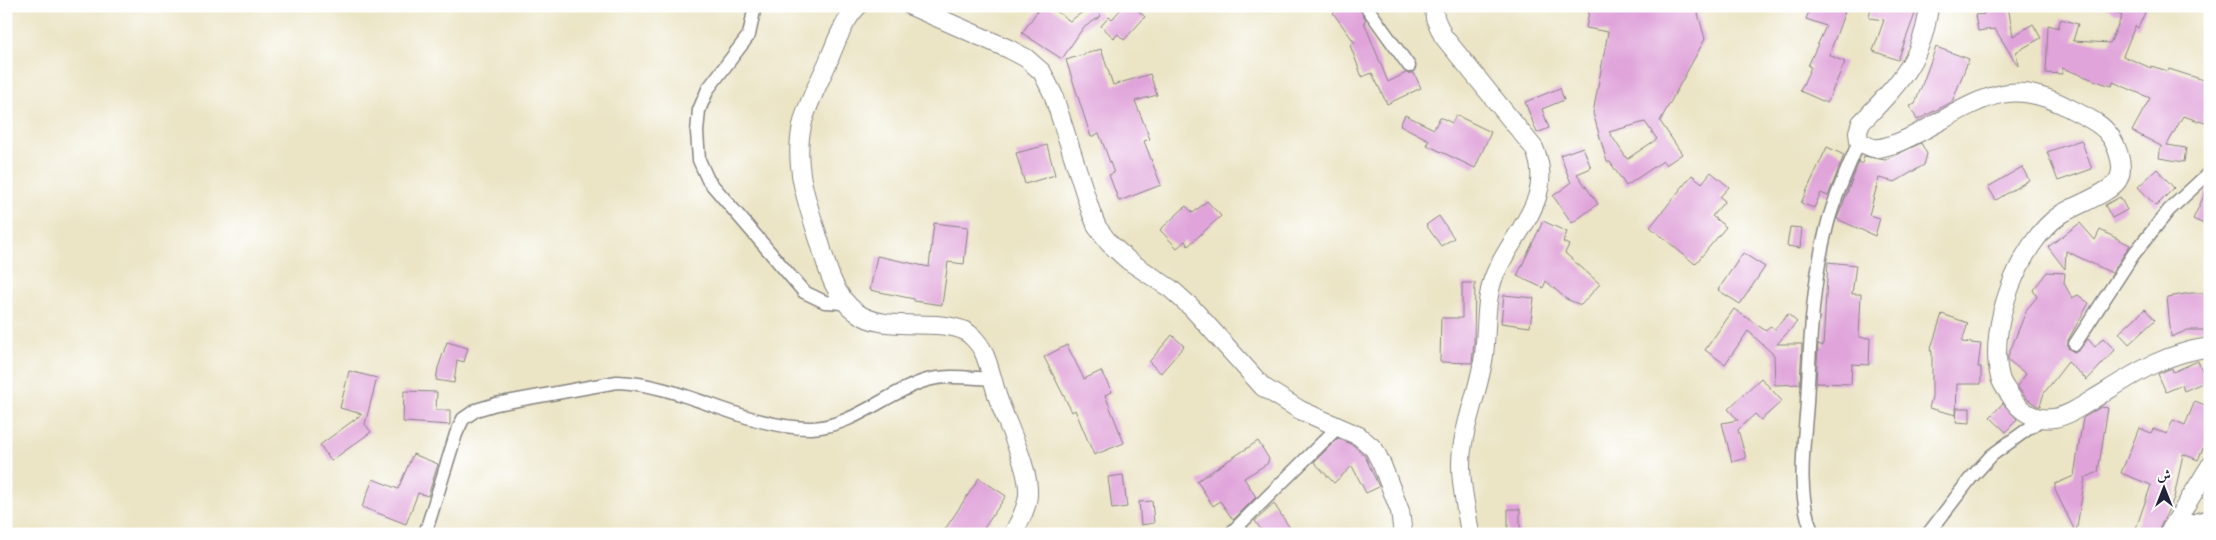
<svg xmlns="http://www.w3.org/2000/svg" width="2216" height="540" font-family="'EB Garamond',Amiri,serif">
<rect width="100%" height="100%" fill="#fff"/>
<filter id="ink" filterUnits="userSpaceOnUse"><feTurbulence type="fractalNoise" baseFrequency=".02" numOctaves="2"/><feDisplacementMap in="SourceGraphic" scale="10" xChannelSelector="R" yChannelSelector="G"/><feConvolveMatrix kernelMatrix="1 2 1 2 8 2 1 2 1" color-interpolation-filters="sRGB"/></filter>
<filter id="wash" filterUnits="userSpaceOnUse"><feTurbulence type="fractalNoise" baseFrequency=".0096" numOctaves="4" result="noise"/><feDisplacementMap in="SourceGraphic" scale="20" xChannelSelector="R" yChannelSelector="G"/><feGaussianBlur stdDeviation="1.12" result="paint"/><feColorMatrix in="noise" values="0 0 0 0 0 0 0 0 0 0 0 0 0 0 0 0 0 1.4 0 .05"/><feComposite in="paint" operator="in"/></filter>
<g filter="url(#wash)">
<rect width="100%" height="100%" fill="#ebe4c5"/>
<g id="blocks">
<path fill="#e0a4da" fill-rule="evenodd" d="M1041 6H1049L1070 21 1091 6H1095L1101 16 1083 28 1062 59 1022 33Z
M1124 6H1133L1145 17 1124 40 1118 34 1114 38 1101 26 1109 17 1112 19Z
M1343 6H1358L1366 20 1364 22 1388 82 1406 73H1414L1421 88 1387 104 1372 73 1362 77 1350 45 1355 43 1333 13Z
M1590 6H1696L1705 39 1660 121 1682 154 1666 165 1663 161 1626 186 1610 162H1607L1593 113 1608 32 1586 28ZM1645 122 1657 139 1627 159 1609 132Z
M1811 6H1847L1829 55 1845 62 1827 103 1800 91 1811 67 1808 66 1826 26 1806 19Z
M1871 6H1918L1898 60 1873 51 1884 20 1869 18Z
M1983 6H2008L2013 36 2033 24 2041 38 2016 52 2018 66 1995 29 1978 31 1975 15 1984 14Z
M2102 6H2148L2138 28 2135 26 2123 56 2151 68V66L2168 71 2169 69 2210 82V107L2205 123 2183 116 2167 145 2186 148 2184 162 2159 158 2161 146 2132 131 2150 98 2113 82 2112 86 2102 83 2062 68V74L2046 73 2048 25 2058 28 2061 19 2078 24 2073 41 2110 43 2122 16Z
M1936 47 1969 59 1952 102 1917 120 1910 106 1915 104Z
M1101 49 1113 85 1150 74 1157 95 1135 101 1150 139 1144 141 1161 185 1119 201 1109 175 1114 173 1099 133 1091 137 1066 60Z
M1560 88 1564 100 1542 109 1549 128 1537 133 1525 102Z
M1405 115 1434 129 1440 117 1452 123 1456 115 1491 132 1475 168 1427 145 1429 140 1400 125Z
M2081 140 2092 169 2058 181 2047 152Z
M1921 143 1927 154 1924 165 1895 182 1879 178 1869 215 1880 218 1875 236 1837 219 1859 162 1862 164 1864 156 1885 160Z
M1047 145 1055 175 1025 184 1016 153Z
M1583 147 1591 168 1577 174 1598 204 1572 223 1553 196 1571 183 1560 155Z
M1827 147 1844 155 1828 196 1821 193 1814 208 1801 203Z
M2022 167 2029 180 1996 200 1988 187Z
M2157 169 2174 188 2156 206 2138 187Z
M1711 172 1729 187 1720 197 1725 201 1712 216 1726 227 1695 264 1650 227 1692 175 1702 183Z
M2210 183V227L2193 219Z
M2120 197 2127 210 2112 218 2105 205Z
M1207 201 1221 216 1188 246 1185 241 1177 248 1160 230 1186 206 1193 213Z
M1439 216 1454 238 1441 246 1426 225Z
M1543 221 1567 232 1563 242 1569 245 1565 253 1600 284 1581 305 1566 299 1546 281 1543 288 1517 276Z
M934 223 968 227 964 264 948 262 942 305 914 301V299L870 290 877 256 929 267Z
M2080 223 2095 240 2100 230 2130 245 2112 273 2066 251 2065 269 2048 247Z
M1790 227 1802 228 1800 248 1787 246Z
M1743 253 1765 267 1740 304 1718 290Z
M1828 262 1856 265 1852 294H1861L1859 337 1870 338 1869 365 1852 364 1851 384 1816 383 1818 344 1823 346Z
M2047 272 2065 273 2064 283 2072 298 2078 295 2089 303 2068 340V348L2074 352 2078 351 2088 339 2095 347 2103 338 2115 350 2087 380 2068 362 2044 393 2040 406H2037L2026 398 2017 386 2026 374 2008 360V356L2027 309 2037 297 2033 290Z
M1462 283H1475L1474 343 1472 363 1440 362 1441 318H1462Z
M2191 293H2210V330H2188L2171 337 2167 297Z
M1504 295 1534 298 1530 327 1501 323Z
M1734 309 1766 331 1770 326 1775 329 1788 314 1797 322 1777 344H1802L1800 384 1775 385 1774 355 1748 331 1725 364 1705 350Z
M2145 309 2155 320 2129 344 2119 333Z
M1942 314 1968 323 1962 342 1981 344 1978 367H1981V384H1957L1956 415 1929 408 1932 397V351H1930Z
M1172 335 1184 346 1161 373 1149 362Z
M447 342 468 348 464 362 457 360 454 383 436 380 438 368Z
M1067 345 1084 379 1101 371 1112 392 1105 395 1124 443 1094 455 1075 410 1072 412 1044 357Z
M2198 361 2207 381 2184 391 2182 385 2166 392 2158 374 2172 368 2173 372Z
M349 371 377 378 365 424 371 432 331 461 320 445 362 414 340 408Z
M1761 378 1782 401 1761 420 1755 414 1738 430 1746 458 1732 462 1722 423 1738 420 1728 409Z
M404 391 437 392 436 410H450V425L403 422Z
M2195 401 2210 407V432L2198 460 2183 454 2174 498 2157 534H2134L2151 485 2121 473 2139 428 2151 433 2153 429 2167 434 2173 420 2185 425Z
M2003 403 2017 419 2006 432 1990 417Z
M2101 407 2108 408 2098 472 2085 478 2076 533 2055 490V484L2074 476 2083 418Z
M1957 408H1970V423L1956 422Z
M1338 438 1353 445 1365 456 1379 487 1366 493 1352 466 1334 483 1314 462Z
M1258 441 1269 459 1267 464 1244 478 1256 497 1233 520 1220 501 1213 506 1197 481Z
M413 454 438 464 428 496 418 493 406 524 362 507 373 479 398 489Z
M1123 475 1127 507 1112 509 1108 477Z
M979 478 1006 496 980 534H942Z
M1152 501 1154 523 1141 525 1139 502Z
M1274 504 1294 534H1264L1255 521Z
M1508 509H1520V534H1508Z"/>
</g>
</g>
<g filter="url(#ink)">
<use href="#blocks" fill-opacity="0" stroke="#868380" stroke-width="1"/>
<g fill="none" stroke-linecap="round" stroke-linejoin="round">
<defs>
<path id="street" d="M755 6 749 35 708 89 699 110 697 132 699 160 708 180 804 292 825 302 845 303
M1366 6 1409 66
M2075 344 2133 255 2169 210 2210 172
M425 534 456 434 463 419 476 410 496 404 617 382C684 384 745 429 812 428 854 426 886 393 924 381 946 374 969 378 992 379
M1230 534 1339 426
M1813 534C1796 493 1804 446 1807 403 1810 344 1812 283 1827 226 1834 197 1848 169 1859 141
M1928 534 1970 479 1992 455 2043 418"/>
<path id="secondary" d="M858 6C844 20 835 44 828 62 820 80 810 99 804 118 791 162 807 202 820 243 827 268 834 296 856 312 883 333 931 318 963 330 971 334 979 343 983 351 990 366 993 383 998 398 1007 425 1030 469 1028 495 1027 509 1019 522 1013 534
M911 6 1009 49 1026 58 1042 72 1053 94 1091 212 1097 227 1109 243 1129 261 1171 289 1192 308 1263 387 1300 410 1359 436 1374 449 1382 465 1400 511 1403 534
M1434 6 1435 18 1443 36 1534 148C1558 200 1509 235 1493 279 1485 303 1487 330 1484 355 1480 385 1468 413 1463 443 1457 472 1466 505 1470 534
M1929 6C1923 61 1897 85 1861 123L1858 132 1859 141C1864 144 1868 147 1874 148 1881 149 1887 146 1894 144 1928 132 1968 100 2002 94 2026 89 2051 98 2073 110 2084 116 2099 122 2107 132 2116 142 2125 165 2119 178 2113 193 2074 205 2060 215 2019 243 1987 328 2000 377 2001 383 2006 389 2010 395 2019 411 2034 421 2054 418 2072 415 2089 401 2105 392 2140 370 2168 353 2210 347
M2174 524H2192L2210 519
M2168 534 2210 466"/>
</defs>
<use href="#street" stroke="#868380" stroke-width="15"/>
<use href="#secondary" stroke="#868380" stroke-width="20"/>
<use href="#street" stroke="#fff" stroke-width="12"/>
<use href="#secondary" stroke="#fff" stroke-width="18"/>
</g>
</g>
<rect width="2216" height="540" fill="none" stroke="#fff" stroke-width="25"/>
<g transform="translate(2164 488)" stroke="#ffffff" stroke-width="4" paint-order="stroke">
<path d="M0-4L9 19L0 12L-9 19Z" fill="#22223b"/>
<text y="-8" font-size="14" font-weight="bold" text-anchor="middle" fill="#22223b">ش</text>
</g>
</svg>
